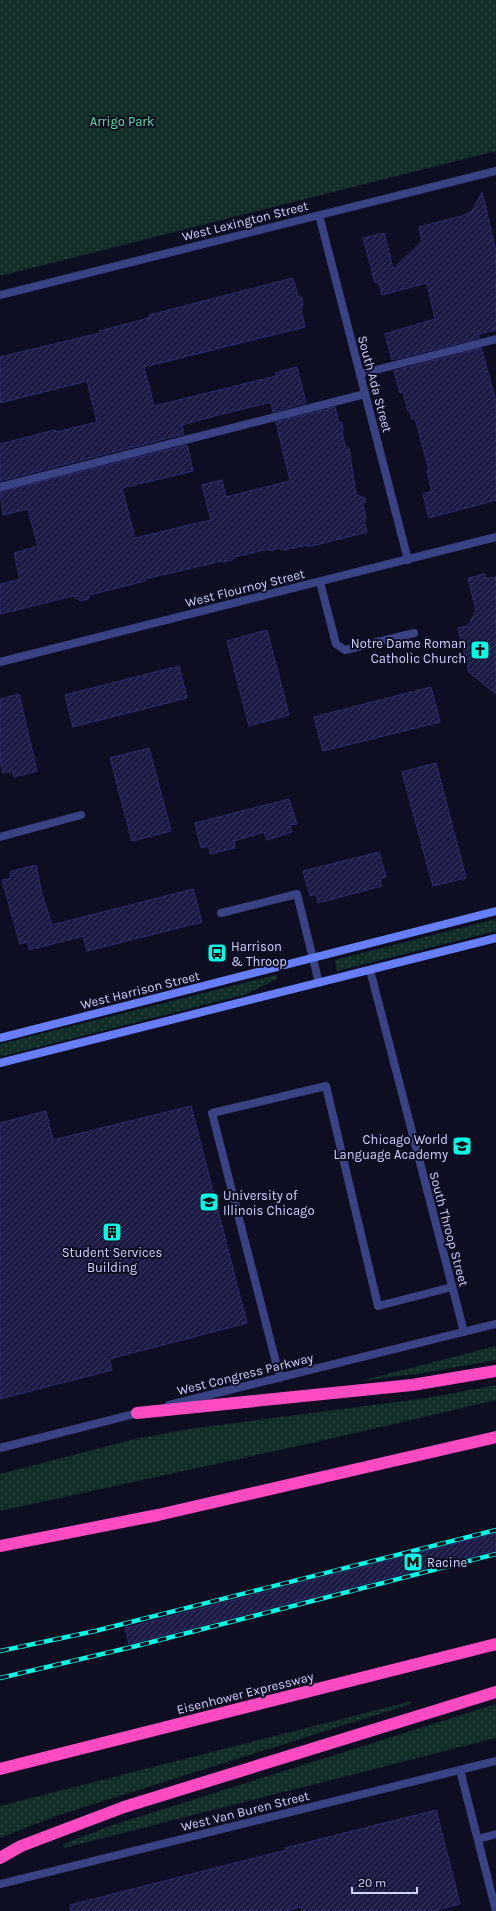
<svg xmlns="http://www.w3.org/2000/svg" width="496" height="1911" font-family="Karla,sans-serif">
<defs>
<pattern id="grass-dots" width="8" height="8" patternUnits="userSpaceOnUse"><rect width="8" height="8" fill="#112d27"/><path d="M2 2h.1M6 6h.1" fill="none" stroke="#334b47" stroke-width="1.8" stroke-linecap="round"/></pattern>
<pattern id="building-hatch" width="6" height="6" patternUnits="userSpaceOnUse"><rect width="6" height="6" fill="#1b1a44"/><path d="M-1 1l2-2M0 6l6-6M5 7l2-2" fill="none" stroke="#3b3a60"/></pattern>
</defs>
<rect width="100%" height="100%" fill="#0e0e23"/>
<path fill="url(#grass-dots)" d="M0 0H496V151L0 276Z
M496 919V931L337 971 335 960Z
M276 975 278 978 247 994 0 1057V1044Z
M496 1346V1360L423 1373 360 1381Z
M496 1385V1400L321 1441 0 1511V1474L135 1439 189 1429 427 1398Z
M412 1701 411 1704 56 1816 0 1838V1806Z
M496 1704V1738L64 1848 63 1844 110 1826Z"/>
<path fill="url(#building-hatch)" stroke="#2d2c71" d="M482 192 496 251V330L478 334 479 338 392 360 385 334 435 319 427 283 382 295 379 282 375 283 363 238 384 233 393 269 422 241 419 227 465 215 472 211Z
M293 278 298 296 302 298 303 305 301 310 305 327 144 367 154 406 276 376 275 373 297 367 306 403 273 412 271 402 218 415 182 425 184 434 0 481V444L55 430 56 432 97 422 87 381 0 403V357L100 333 99 331 149 318V315Z
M481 348 496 401V500L429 518 423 494 432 491 427 471 429 470 415 418 412 419 410 411H408L403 392 400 393 394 371Z
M335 407 338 421 342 423 343 429 342 433 345 445 349 449 356 494 366 499 363 505 366 517 364 520 367 532 308 547 307 545 283 550 279 548 269 551V549L234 557 232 560 224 562 222 561 145 579V581L89 595 88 599 80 601 73 596 0 614V584L20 579 14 553 38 546 28 509 3 515 0 492 187 445 193 471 122 488 135 538 211 520 202 485 222 480 226 497 290 481 276 422Z
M485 574 486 579 496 577V694L469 672 458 628 468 626 476 611 468 578Z
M267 630 289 715 249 726 227 641Z
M179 666 187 698 73 727 65 695Z
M431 687 440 722 323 751 314 717Z
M19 694 37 771 14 777 12 771 3 773 0 760V699Z
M149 748 171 831 132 841 110 758Z
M436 763 466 878 433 886 402 772Z
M289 799 297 824 290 825 292 832 267 840 264 832 234 841 235 848 210 854 209 846 201 848 195 823Z
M379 852 386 877 380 879 382 886 318 903 316 894 310 896 303 871Z
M36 865 42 894 52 925 193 889 202 922 87 951 83 936 29 950 28 942 20 944 2 880 11 878 10 872Z
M191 1106 247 1323 109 1359 112 1370 0 1399V1123L46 1111 53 1140Z
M496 1533V1550L129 1644 125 1628Z
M436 1810 460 1904 433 1911H302L301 1907 285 1911H71L70 1905 286 1850 285 1848Z"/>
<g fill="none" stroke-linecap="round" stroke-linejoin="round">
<path stroke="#394383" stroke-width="8" d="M360 374 496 339
M0 487 365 394
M320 582 336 644 345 650 414 633
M0 837 81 815
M221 913 297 894 319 983
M280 1378 212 1113 326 1086 378 1306 452 1287
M478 1839 496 1834"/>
<path stroke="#394383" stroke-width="8" d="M319 215 408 560
M0 295 496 171
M0 662 496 537
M370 970 464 1332"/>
<path stroke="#394383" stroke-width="8" d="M169 1405 496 1324
M0 1448 142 1412
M460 1770 496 1911
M0 1884 496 1761"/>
<path stroke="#677fff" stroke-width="8" d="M0 1038 496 911
M0 1063 496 938"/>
<path stroke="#ff4bc2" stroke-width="12" d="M137 1413 412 1385 496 1371
M0 1546 158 1515 496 1437
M0 1769 496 1644
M0 1858 21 1846 124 1807 496 1692"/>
<defs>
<path id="rail" d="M0 1651 95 1631 496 1530
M0 1678 136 1646 496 1554"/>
</defs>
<use href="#rail" stroke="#00fbe6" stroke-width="4.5"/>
<use href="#rail" stroke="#0e0e23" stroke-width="3" stroke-dasharray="9" stroke-linecap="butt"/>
</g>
<defs>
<symbol id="church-square" viewBox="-11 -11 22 22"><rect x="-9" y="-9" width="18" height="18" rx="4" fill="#00fbe6" stroke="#0e0e23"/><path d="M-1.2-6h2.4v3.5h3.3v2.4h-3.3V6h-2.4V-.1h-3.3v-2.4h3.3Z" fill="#111"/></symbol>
<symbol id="bus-square" viewBox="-11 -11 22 22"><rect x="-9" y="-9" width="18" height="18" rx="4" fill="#00fbe6" stroke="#0e0e23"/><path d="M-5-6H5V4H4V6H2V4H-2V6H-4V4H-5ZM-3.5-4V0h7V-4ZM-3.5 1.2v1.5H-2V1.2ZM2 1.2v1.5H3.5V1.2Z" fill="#111"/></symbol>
<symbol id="school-square" viewBox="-11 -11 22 22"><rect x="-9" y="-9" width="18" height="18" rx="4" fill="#00fbe6" stroke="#0e0e23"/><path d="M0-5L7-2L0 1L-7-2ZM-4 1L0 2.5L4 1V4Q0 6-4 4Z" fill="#111"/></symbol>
<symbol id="university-square" viewBox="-11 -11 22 22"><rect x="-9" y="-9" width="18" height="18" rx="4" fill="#00fbe6" stroke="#0e0e23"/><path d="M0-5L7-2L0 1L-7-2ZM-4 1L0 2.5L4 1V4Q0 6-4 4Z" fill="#111"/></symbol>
<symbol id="building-square" viewBox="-11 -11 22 22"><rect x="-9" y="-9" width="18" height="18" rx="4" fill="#00fbe6" stroke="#0e0e23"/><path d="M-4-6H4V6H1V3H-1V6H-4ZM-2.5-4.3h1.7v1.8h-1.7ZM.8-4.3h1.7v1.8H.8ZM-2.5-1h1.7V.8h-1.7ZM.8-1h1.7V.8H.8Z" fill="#111"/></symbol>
<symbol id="metro-square" viewBox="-11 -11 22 22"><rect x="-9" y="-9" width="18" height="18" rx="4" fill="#00fbe6" stroke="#0e0e23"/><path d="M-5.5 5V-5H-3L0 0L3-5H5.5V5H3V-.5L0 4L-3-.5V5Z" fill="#111"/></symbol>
</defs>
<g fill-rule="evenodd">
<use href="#church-square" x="469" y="639" width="22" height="22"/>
<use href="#bus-square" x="206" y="942" width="22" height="22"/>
<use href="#school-square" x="451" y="1135" width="22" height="22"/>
<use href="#university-square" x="198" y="1191" width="22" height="22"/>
<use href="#building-square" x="101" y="1221" width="22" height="22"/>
<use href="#metro-square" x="402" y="1551" width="22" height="22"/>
</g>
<g text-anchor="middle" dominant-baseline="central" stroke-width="4" stroke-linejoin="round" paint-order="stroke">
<g font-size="13" fill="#5be0a6" stroke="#0e0e23">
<text x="122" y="121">Arrigo Park</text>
</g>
<g font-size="13" fill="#d0d3ff" stroke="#0e0e23">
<text transform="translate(245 221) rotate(-14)">West Lexington Street</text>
<text transform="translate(375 384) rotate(75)">South Ada Street</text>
<text transform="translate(245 588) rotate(-14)">West Flournoy Street</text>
<text transform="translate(140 990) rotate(-14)">West Harrison Street</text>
<text transform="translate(449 1229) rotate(75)">South Throop Street</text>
<text transform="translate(245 1374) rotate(-14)">West Congress Parkway</text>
<text transform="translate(245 1693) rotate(-14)">Eisenhower Expressway</text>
<text transform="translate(245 1811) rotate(-14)">West Van Buren Street</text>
</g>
<g font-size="13" fill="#d0d3ff" stroke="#0e0e23" text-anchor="start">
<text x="466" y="643" text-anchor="end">Notre Dame Roman<tspan x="466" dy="15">Catholic Church</tspan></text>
<text x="231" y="946">Harrison<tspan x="231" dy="15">&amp; Throop</tspan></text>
<text x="448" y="1139" text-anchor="end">Chicago World<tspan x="448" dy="15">Language Academy</tspan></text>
<text x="223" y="1195">University of<tspan x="223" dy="15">Illinois Chicago</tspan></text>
<text x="112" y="1252" text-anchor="middle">Student Services<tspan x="112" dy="15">Building</tspan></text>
<text x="427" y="1562">Racine</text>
</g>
</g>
<path d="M352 1887v6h65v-6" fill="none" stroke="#d0d3ff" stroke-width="2"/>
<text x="358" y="1887" font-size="12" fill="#d0d3ff" stroke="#0e0e23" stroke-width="3" paint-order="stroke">20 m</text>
</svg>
